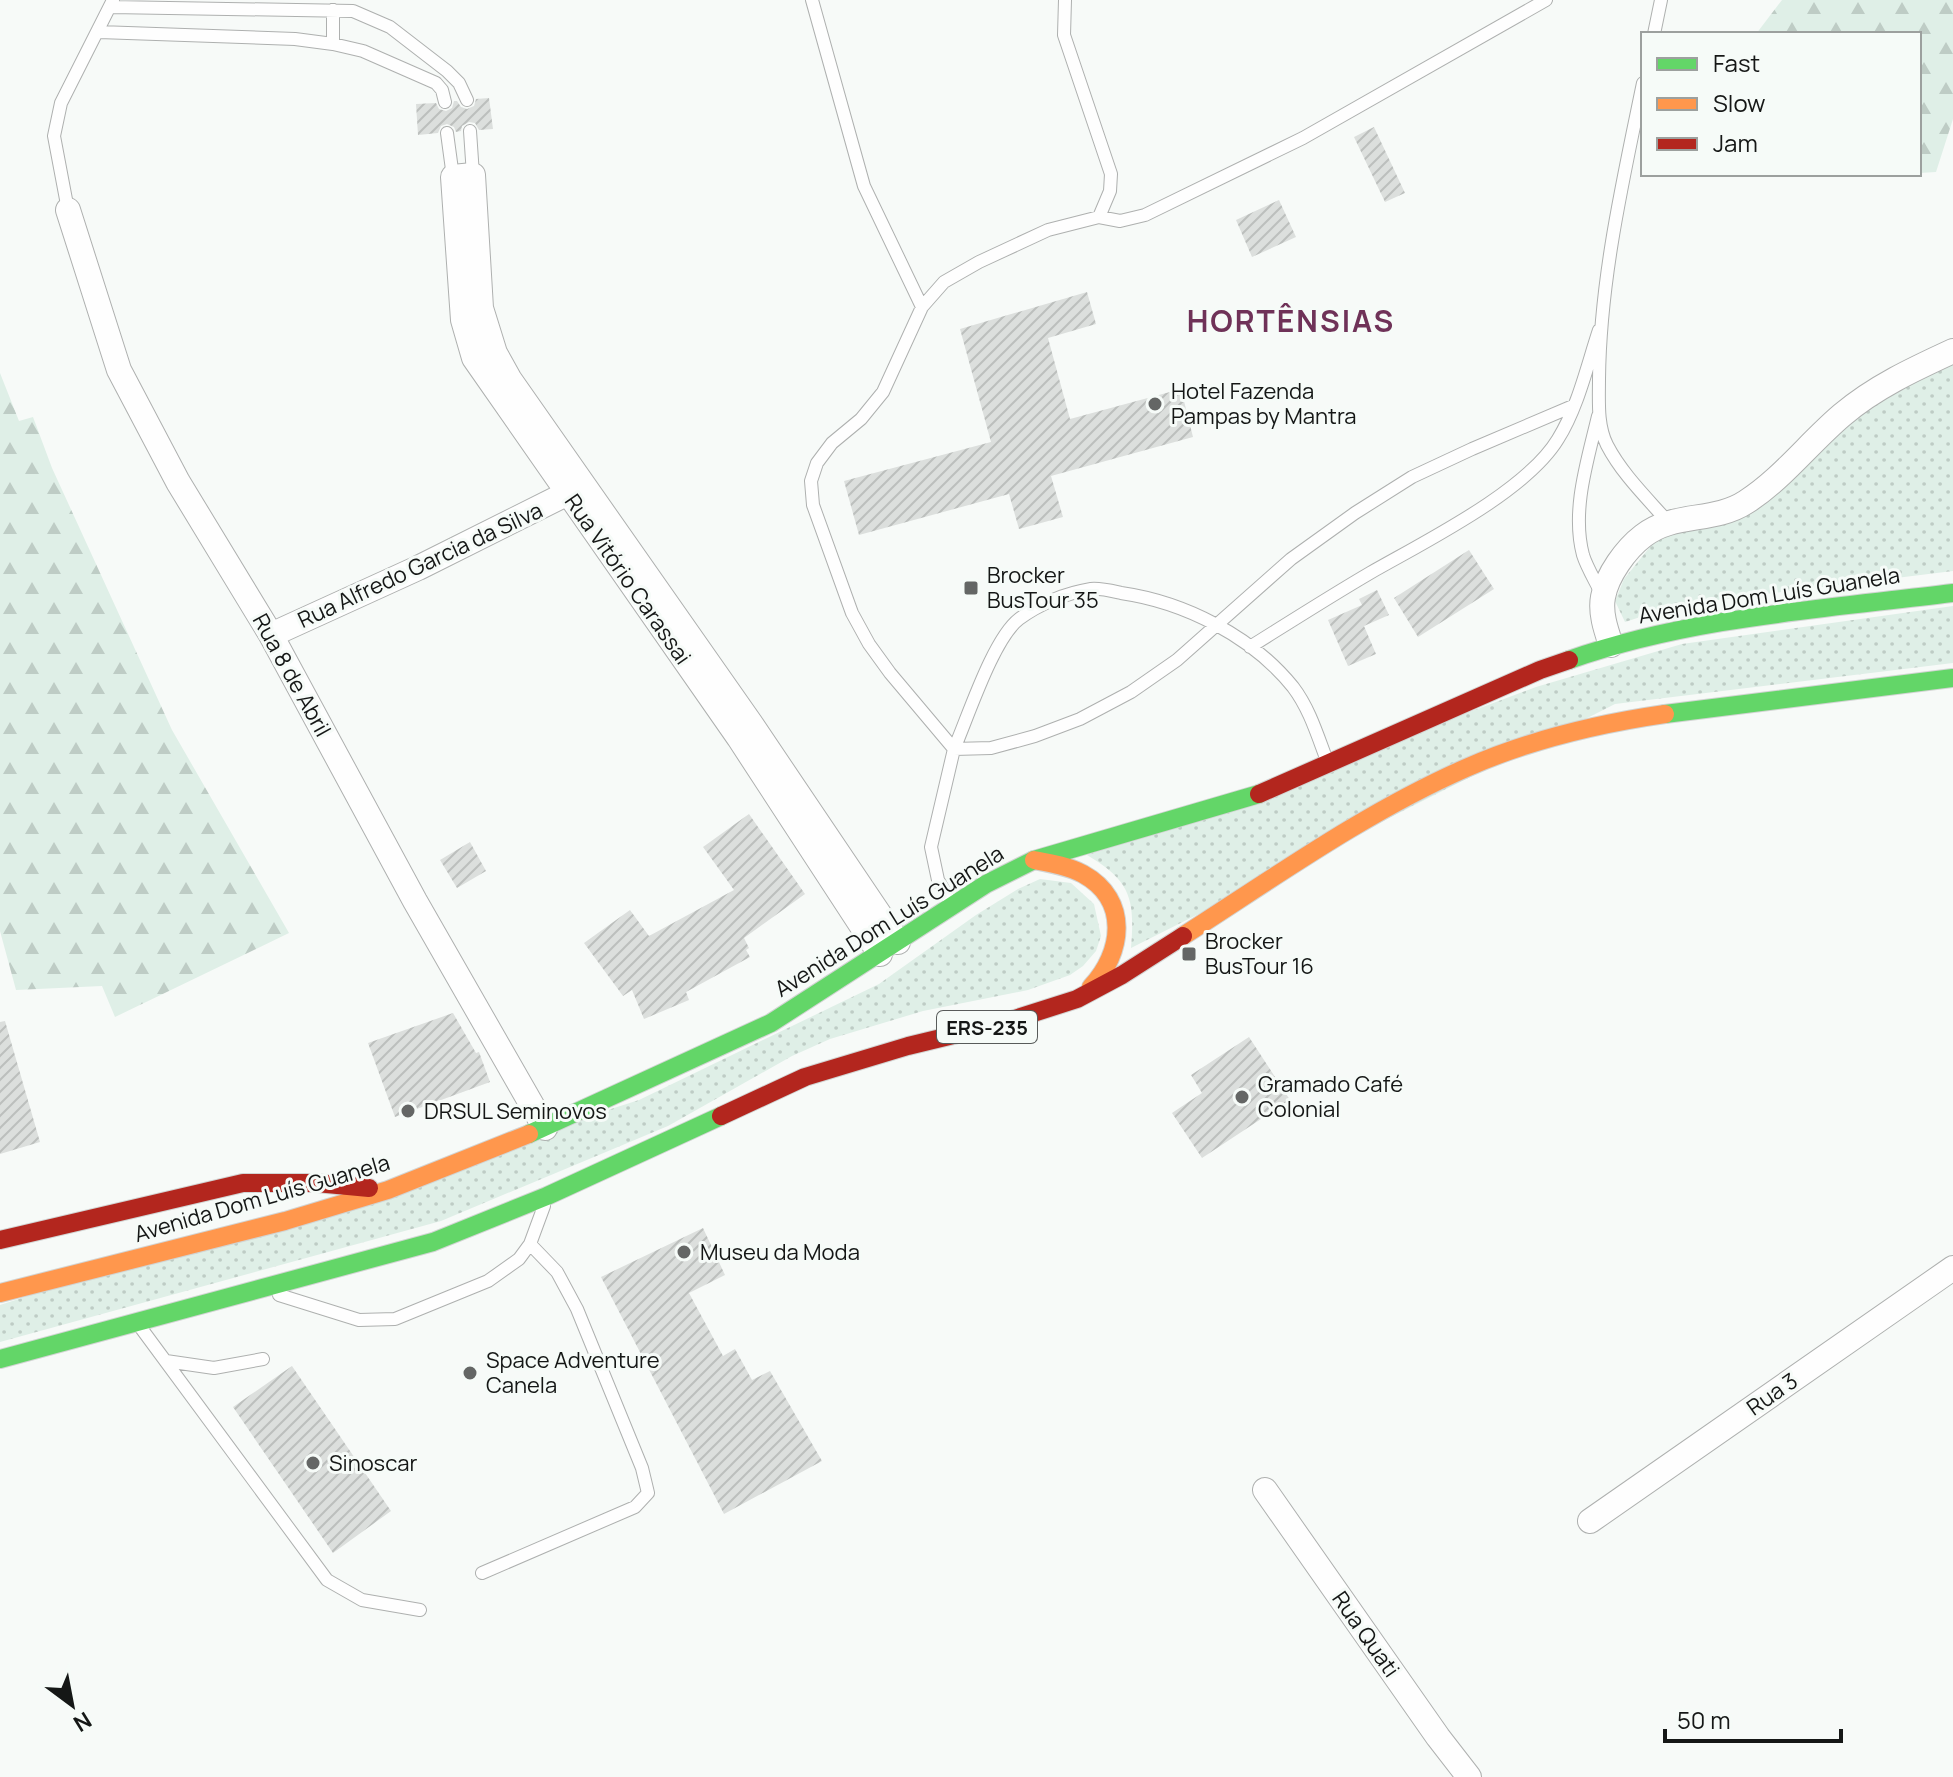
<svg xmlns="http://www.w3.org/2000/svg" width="1953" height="1777" font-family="Manrope,sans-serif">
<defs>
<pattern id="grass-dots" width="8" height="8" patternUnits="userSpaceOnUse" patternTransform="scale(2)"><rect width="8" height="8" fill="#dfefe7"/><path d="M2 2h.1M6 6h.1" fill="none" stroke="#beccc5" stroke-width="1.8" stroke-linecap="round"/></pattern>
<pattern id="forest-firs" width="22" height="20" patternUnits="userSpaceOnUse" patternTransform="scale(2)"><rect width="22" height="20" fill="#dfefe7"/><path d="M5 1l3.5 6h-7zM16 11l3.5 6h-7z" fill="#beccc5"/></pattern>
<pattern id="building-hatch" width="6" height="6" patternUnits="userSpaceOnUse" patternTransform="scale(2)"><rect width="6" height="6" fill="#dcdfdd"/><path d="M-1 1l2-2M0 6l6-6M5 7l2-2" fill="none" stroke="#bcbfbd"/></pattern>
</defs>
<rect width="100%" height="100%" fill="#f7faf8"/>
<path fill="url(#grass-dots)" d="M1953 358V571L1677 605 1625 622 1615 601 1624 579 1658 537 1730 520 1842 425 1901 381Z
M1953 606V663L1615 704 1131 948C1135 899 1131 881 1087 855L1536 687 1682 644Z
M1040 879 1071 883 1094 904 1101 936 1096 951 1083 966 1070 975 1028 990 923 1011 830 1039 792 1056 668 1126 441 1221 0 1342V1305L639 1100 879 984 976 915 1018 889Z"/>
<path fill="url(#forest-firs)" d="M1782 0H1953V119L1936 172 1919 173V34H1756Z
M0 373 19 421 33 417 52 468 172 730 289 933 115 1017 102 986 16 990 0 931Z"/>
<path fill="url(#building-hatch)" d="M489 98 493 129 479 130 475 123 469 122 462 126 461 131 456 132 454 127 447 124 441 126 438 133 418 135 416 104 436 103 439 109 446 111 452 108 454 101H457L461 107 467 109 474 106 476 99Z
M1374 127 1405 193 1385 202 1354 137Z
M1279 200 1296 237 1252 257 1236 220Z
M1087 292 1096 324 1048 338 1070 419 1181 389 1193 437 1051 476 1063 517 1019 529 1009 494 859 535 844 481 991 442 960 329Z
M1469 550 1494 589 1418 637 1394 598Z
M1377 590 1389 615 1364 626 1376 654 1348 666 1328 620 1362 605 1359 599Z
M749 814 805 894 744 938 749 948 746 950 750 957 686 992 689 1000 644 1019 632 990 623 996 584 943 630 910 649 936 734 890 703 847Z
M470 842 486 871 457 888 440 860Z
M453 1013 476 1053 479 1052 490 1082 395 1117 368 1043Z
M5 1021 40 1142 0 1154V1022Z
M1249 1037 1290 1100 1202 1158 1172 1113 1202 1093 1191 1075Z
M703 1228 725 1275 689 1293 723 1356 735 1349 752 1380 770 1371 822 1461 724 1514 601 1277Z
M292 1366 391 1511 333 1553 233 1407Z"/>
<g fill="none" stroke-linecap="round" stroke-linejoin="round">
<defs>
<path id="lane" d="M812 0 864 186 922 307
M1065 0 1064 35 1111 174 1110 191 1099 217
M111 7 353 11 390 27 447 71 459 83 467 100
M333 10V44
M99 32 295 39 333 44 363 51 436 83 442 90 445 102
M1654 34 1661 0
M1643 83C1623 180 1600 280 1599 379 1599 401 1597 425 1607 445 1622 474 1647 498 1668 522
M470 131 473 175
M447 133 453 177
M68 210 54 136 61 103 113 0
M1598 416C1588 459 1571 510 1583 555 1587 568 1596 582 1602 595
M1250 647C1290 622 1329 597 1370 573 1424 542 1526 492 1558 439 1578 407 1587 366 1599 330
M1326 758C1317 734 1309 708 1293 687 1252 636 1184 602 1121 593 1112 591 1100 588 1091 589 1066 593 1039 604 1019 619 993 639 968 717 954 749L991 748 1035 736 1080 719 1131 692 1177 660 1291 559 1355 513 1412 477 1472 449 1573 406
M951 903 938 880 931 847 954 749 890 673 869 644 852 613 813 505 811 481 817 463 832 443 861 419 883 392 922 307 944 282 979 262 1048 230 1099 217 1120 221 1145 215 1303 138 1546 0
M279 1295 359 1320 395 1319 488 1281 519 1259 530 1244 544 1206
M141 1328 327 1580 362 1600 420 1610
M166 1361 214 1368 263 1359
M482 1573 635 1507 648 1493 642 1468 577 1309 557 1272 530 1244"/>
<path id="street" d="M68 210 119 370 178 482 271 635 415 901 545 1128
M271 635 418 568 582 486
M1611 645C1606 630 1600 613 1603 597 1607 575 1626 549 1643 536 1673 512 1714 523 1746 502 1782 479 1809 443 1842 415 1875 387 1914 369 1953 351
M880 954 739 738 474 358 463 320 453 177 473 175 481 308 495 353 510 380 751 724 898 942
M1265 1490 1438 1737 1469 1777
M1590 1521 1953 1268"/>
<path id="fast" d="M1569 660C1691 617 1825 609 1953 593
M1665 714 1953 678
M529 1134 771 1023 986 884 1034 860 1259 794
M0 1359 433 1242 547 1196 721 1116"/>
<path id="slow" d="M1034 860C1050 863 1068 866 1083 874 1130 900 1123 953 1091 987
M1183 936C1275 877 1366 812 1466 768 1529 740 1596 724 1665 714
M0 1293 285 1221 388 1190 529 1134"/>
<path id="jam" d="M1259 794 1540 670 1569 660
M721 1116 805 1077 908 1046 999 1024 1077 999 1122 975 1183 936
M0 1240 243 1183H316L369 1188"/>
</defs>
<use href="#lane" stroke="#aeb0af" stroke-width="14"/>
<use href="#street" stroke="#aeb0af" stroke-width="26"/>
<use href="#fast" stroke="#d2d4d3" stroke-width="20"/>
<use href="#slow" stroke="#d2d4d3" stroke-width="20"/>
<use href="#jam" stroke="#d2d4d3" stroke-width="20"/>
<use href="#lane" stroke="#fefefe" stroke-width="12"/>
<use href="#street" stroke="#fefefe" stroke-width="24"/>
<use href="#fast" stroke="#63d668" stroke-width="18"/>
<use href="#slow" stroke="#ff974d" stroke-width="18"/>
<use href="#jam" stroke="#b3261e" stroke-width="18"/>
</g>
<g fill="#646665" stroke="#f6fbf8" stroke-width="3">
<circle cx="1155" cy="404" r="8"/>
<rect x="963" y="580" width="16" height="16" rx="4"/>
<rect x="1181" y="946" width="16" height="16" rx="4"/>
<circle cx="1242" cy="1097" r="8"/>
<circle cx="408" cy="1111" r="8"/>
<circle cx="684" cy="1252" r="8"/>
<circle cx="470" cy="1373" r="8"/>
<circle cx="313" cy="1463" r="8"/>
</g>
<g text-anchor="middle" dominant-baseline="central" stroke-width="6" stroke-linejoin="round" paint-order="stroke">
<rect fill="#f6fbf8" stroke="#585b5a" stroke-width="2" x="937" y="1011" width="100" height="32" rx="6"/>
<g font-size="20" font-weight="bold" fill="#151716">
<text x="987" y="1027">ERS-235</text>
</g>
<g font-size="22" fill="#151716" stroke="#f6fbf8" text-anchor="start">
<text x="1171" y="391">Hotel Fazenda<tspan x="1171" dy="25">Pampas by Mantra</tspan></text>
<text x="987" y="575">Brocker<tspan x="987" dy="25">BusTour 35</tspan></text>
<text x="1205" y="941">Brocker<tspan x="1205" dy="25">BusTour 16</tspan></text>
<text x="1258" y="1084">Gramado Café<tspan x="1258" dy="25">Colonial</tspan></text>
<text x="424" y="1111">DRSUL Seminovos</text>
<text x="700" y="1252">Museu da Moda</text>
<text x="486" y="1360">Space Adventure<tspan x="486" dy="25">Canela</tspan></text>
<text x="329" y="1463">Sinoscar</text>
</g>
<g font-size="22" fill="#151716" stroke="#f6fbf8">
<text transform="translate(420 565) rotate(-25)">Rua Alfredo Garcia da Silva</text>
<text transform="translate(628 579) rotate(55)">Rua Vitório Carassai</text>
<text transform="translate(1769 595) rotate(-9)">Avenida Dom Luís Guanela</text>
<text transform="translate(292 675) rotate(61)">Rua 8 de Abril</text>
<text transform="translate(889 921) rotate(-32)">Avenida Dom Luís Guanela</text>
<text transform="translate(262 1198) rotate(-16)">Avenida Dom Luís Guanela</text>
<text transform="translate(1772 1394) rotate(-35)">Rua 3</text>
<text transform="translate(1366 1634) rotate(55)">Rua Quati</text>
</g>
<g font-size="30" font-weight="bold" letter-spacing="2" fill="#6f3258" stroke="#f6fbf8">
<text x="1291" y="320">HORTÊNSIAS</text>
</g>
</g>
<rect x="1641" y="32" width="280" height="144" fill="#f6fbf8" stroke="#9ca09e" stroke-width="2"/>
<rect x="1657" y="58" width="40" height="12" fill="#63d668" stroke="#9ca09e" stroke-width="2"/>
<text x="1713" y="72" font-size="24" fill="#151716">Fast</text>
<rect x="1657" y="98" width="40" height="12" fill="#ff974d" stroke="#9ca09e" stroke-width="2"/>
<text x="1713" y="112" font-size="24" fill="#151716">Slow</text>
<rect x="1657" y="138" width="40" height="12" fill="#b3261e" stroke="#9ca09e" stroke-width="2"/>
<text x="1713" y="152" font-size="24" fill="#151716">Jam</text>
<g transform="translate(72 1705) rotate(148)" stroke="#f6fbf8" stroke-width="6" paint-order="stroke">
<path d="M0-6L14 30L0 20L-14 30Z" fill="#151716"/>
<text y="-12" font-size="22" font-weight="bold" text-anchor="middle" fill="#151716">N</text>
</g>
<path d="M1665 1729v12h176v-12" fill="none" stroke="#151716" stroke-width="4"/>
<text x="1677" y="1729" font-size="24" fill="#151716" stroke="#f6fbf8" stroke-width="6" paint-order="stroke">50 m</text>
</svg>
